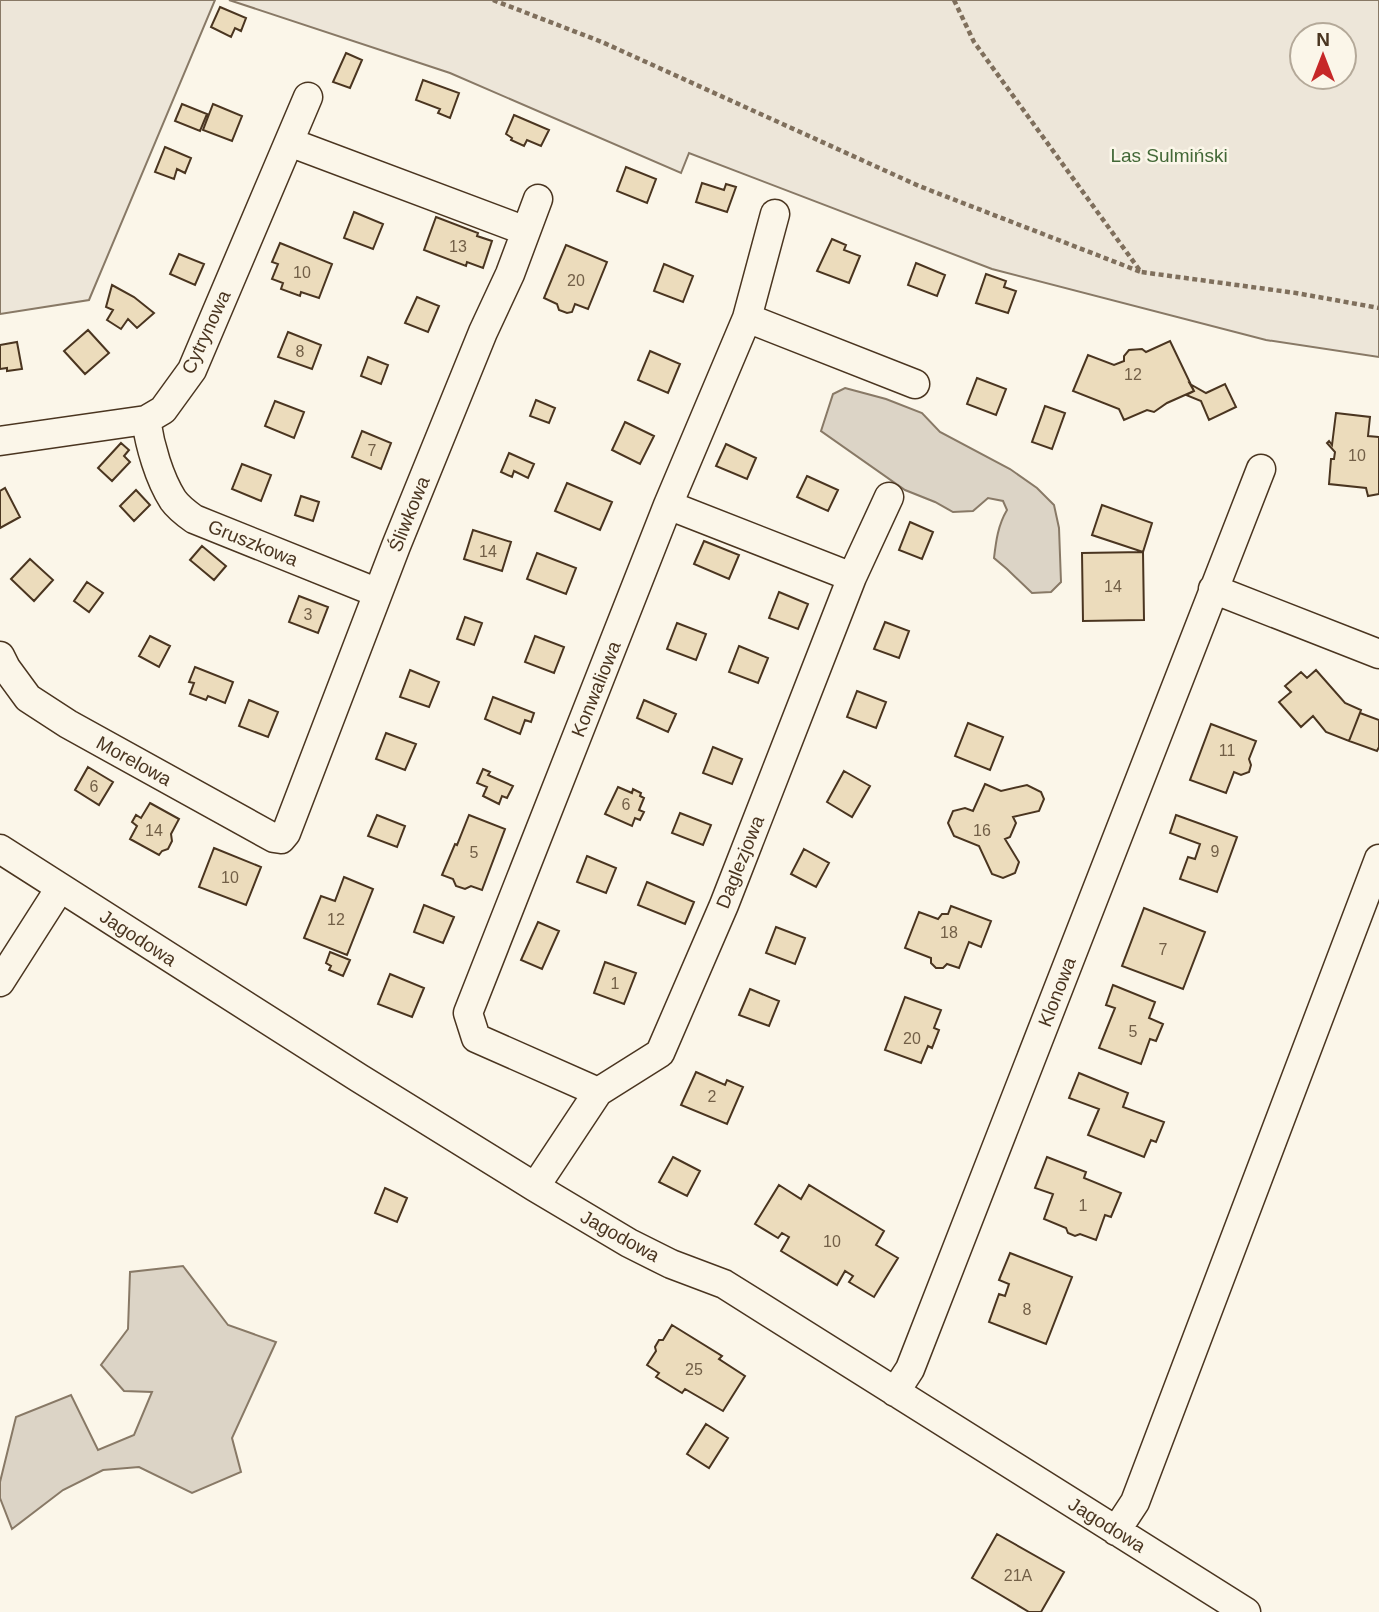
<svg xmlns="http://www.w3.org/2000/svg" width="1379" height="1612" font-family="Arial,sans-serif">
<rect width="100%" height="100%" fill="#fbf6e9"/>
<path fill="#ede6d9" stroke="#887966" stroke-width="2" fill-rule="evenodd" d="M0 0H215L89 300 0 314Z
M229 0H1379V357L1266 340 992 269 689 153 681 173 450 73ZM1344 35V77H1302V35Z"/>
<path fill="#dcd4c6" stroke="#887966" stroke-width="2" d="M845 388 886 399 922 413 940 432 1010 469 1037 488 1054 505 1059 528 1061 582 1051 592 1032 593 1007 569 994 558C996 541 998 525 1007 510L1003 501 988 498 973 511 953 512 935 502 905 490 821 431 833 394Z
M183 1266 228 1325 276 1342 232 1438 241 1472 192 1493 139 1467 103 1470 63 1490 12 1529 0 1498V1482L16 1417 71 1395 98 1450 134 1435 152 1392 124 1391 101 1365 128 1329 130 1272Z"/>
<path fill="#ecdcbc" stroke="#4a3520" stroke-width="2" d="M220 7 246 18 241 31 235 28 231 37 211 27Z
M346 53 362 60 350 88 333 82Z
M423 80 459 93 450 118 438 113 440 109 416 100Z
M182 104 207 114 200 131 175 121Z
M213 104 242 116 232 141 203 130Z
M514 115 549 130 541 146 527 140 524 146 511 140 512 138 506 134Z
M165 147 191 158 185 173 177 169 174 179 155 172Z
M626 167 656 179 647 203 617 191Z
M702 183 724 190 726 184 736 187 727 212 696 202Z
M354 212 383 224 373 249 344 238Z
M436 217 478 233 477 236 492 241 483 268 467 262 466 266 424 250Z
M832 239 846 245 844 250 860 256 849 283 817 271Z
M280 243 332 264 319 298 301 292 300 296 281 289 283 283 272 279 278 264 272 262Z
M566 245 607 262 588 309 575 304 572 312 567 313 559 310 557 304 544 298Z
M179 254 204 264 195 285 170 274Z
M916 263 945 275 937 296 908 285Z
M664 264 693 276 683 302 654 291Z
M986 274 1006 281 1004 287 1016 291 1008 313 976 303Z
M112 285 134 297 154 313 137 328 128 319 121 329 107 320 113 310 106 307Z
M417 297 439 306 428 332 405 323Z
M88 330 109 353 85 374 64 351Z
M288 332 321 345 312 369 278 357Z
M1170 341 1194 391 1167 403 1154 412 1147 410 1124 420 1119 409 1073 391 1088 355 1114 365 1124 361V356L1129 350 1142 349 1146 352Z
M17 342 22 369 7 371V368L0 369V345Z
M650 351 680 364 668 393 638 380Z
M368 357 388 365 381 384 361 376Z
M977 378 1006 389 996 415 967 404Z
M1190 384 1206 393 1225 384 1236 407 1209 420 1201 401 1186 395 1194 391Z
M536 400 555 408 549 423 530 416Z
M275 401 304 412 294 438 265 426Z
M1045 406 1065 413 1052 449 1032 442Z
M1336 413 1370 417 1368 436 1379 437V494L1368 496 1366 488 1329 484 1331 459H1334L1335 452 1327 443 1329 441 1332 445Z
M625 422 654 436 640 464 612 450Z
M362 431 391 443 381 469 352 457Z
M121 443 129 450 124 456 130 462 112 481 98 468Z
M726 444 756 458 747 479 716 466Z
M509 453 534 464 528 478 514 471 512 477 501 472Z
M242 464 271 475 261 501 232 489Z
M807 476 838 490 828 511 797 497Z
M567 483 612 502 600 530 555 511Z
M5 488 20 517 0 528V491Z
M136 490 150 505 134 521 120 506Z
M301 496 319 502 313 521 295 515Z
M1102 505 1152 523 1143 552 1092 535Z
M910 522 933 532 922 559 899 550Z
M473 530 511 542 502 571 464 559Z
M704 541 739 555 729 579 694 564Z
M202 546 226 566 214 580 190 560Z
M1143 552 1144 620 1083 621 1082 553Z
M537 553 576 568 566 594 527 579Z
M30 559 53 580 34 601 11 579Z
M87 582 103 593 89 612 74 601Z
M779 592 808 604 798 629 769 618Z
M299 596 328 607 318 633 289 622Z
M465 617 482 623 474 645 457 639Z
M885 622 909 631 899 658 874 649Z
M677 623 706 634 696 660 667 649Z
M150 636 170 646 159 667 139 656Z
M535 636 564 647 554 673 525 662Z
M739 646 768 658 758 683 729 672Z
M195 667 233 682 225 703 208 696 206 700 190 694 194 683 189 682Z
M410 670 439 682 429 707 400 697Z
M1316 670 1345 703 1361 710 1349 741 1326 732 1313 716 1301 727 1279 702 1291 692 1285 686 1301 672 1307 678Z
M857 691 886 702 876 728 847 717Z
M493 697 534 713 531 722 525 720 520 734 485 719Z
M249 700 278 712 268 737 239 726Z
M644 700 676 714 668 732 637 718Z
M1360 713 1379 720V747L1377 751 1349 741Z
M968 723 1003 737 990 770 955 756Z
M1211 724 1256 741 1249 759 1251 765 1249 772 1241 775 1234 772 1226 793 1190 780Z
M386 733 416 744 405 770 376 759Z
M713 747 742 759 732 784 703 773Z
M88 767 113 782 99 805 75 790Z
M483 769 490 772 488 775 513 786 507 798 502 796 499 804 483 796 487 787 477 783Z
M844 771 870 786 852 817 827 802Z
M985 784 1001 791 1027 785 1041 792 1044 799 1039 811 1013 817 1016 823 1010 837 1005 839 1019 862 1015 873 1003 878 992 874 979 846 954 836 948 823 953 811 965 808 973 811Z
M618 787 632 793 633 789 641 793 640 796 644 798 639 810 644 812 640 820 635 818 632 826 605 814Z
M150 803 179 819 171 834 172 841 168 849 162 851 159 855 130 839 137 826 132 822 136 815 141 818Z
M680 813 711 825 703 845 672 833Z
M377 815 405 826 397 847 368 836Z
M469 815 505 829 482 890 471 886 465 889 456 886 453 879 442 875 455 844 457 845Z
M1176 815 1237 837 1217 892 1180 879 1188 857 1195 859 1200 844 1170 833Z
M214 848 261 867 246 905 199 887Z
M804 849 829 863 816 887 791 874Z
M587 856 616 868 606 893 577 882Z
M344 877 373 889 347 955 304 938 321 896 335 901Z
M647 882 694 902 685 924 638 905Z
M424 905 454 917 443 943 414 932Z
M951 906 991 921 981 947 969 942 959 968 947 964 943 968H936L931 963V958L905 948 919 912 938 919 942 914H948Z
M1144 908 1205 932 1183 989 1122 966Z
M538 922 559 931 542 969 521 960Z
M776 927 805 938 795 964 766 953Z
M330 952 350 960 343 976 329 970 331 966 326 963Z
M605 962 636 973 624 1004 594 993Z
M390 974 424 988 412 1017 378 1004Z
M1113 985 1155 1002 1149 1018 1163 1024 1156 1041 1150 1039 1141 1064 1099 1048 1115 1008 1106 1005Z
M750 989 779 1001 769 1026 739 1015Z
M905 997 941 1010 934 1028 939 1030 932 1048 928 1046 921 1063 885 1050Z
M696 1072 725 1085 727 1080 743 1087 727 1124 681 1105Z
M1079 1073 1128 1093 1123 1107 1164 1122 1156 1142 1151 1140 1144 1157 1088 1135 1099 1109 1069 1098Z
M673 1157 700 1171 687 1196 659 1182Z
M1047 1157 1086 1172 1084 1178 1121 1193 1111 1217 1105 1215 1096 1240 1080 1234 1075 1236 1068 1233 1066 1228 1044 1219 1053 1194 1035 1188Z
M779 1185 801 1199 809 1185 884 1231 876 1245 898 1258 874 1297 849 1282 853 1276 845 1271 837 1285 781 1251 789 1237 782 1233 778 1238 755 1224Z
M385 1188 407 1198 397 1222 375 1213Z
M1010 1253 1072 1277 1046 1344 989 1322 999 1294 1005 1296 1009 1284 999 1280Z
M672 1325 722 1356 719 1359 745 1376 723 1411 685 1389 682 1393 656 1377 659 1373 647 1365 656 1351 655 1347 659 1340H663Z
M706 1424 728 1438 709 1468 687 1454Z
M997 1534 1064 1572 1041 1612H1029L972 1578Z"/>
<g fill="none" stroke-linecap="round" stroke-linejoin="round">
<defs>
<path id="street" d="M289 142 526 231
M747 318 915 384
M146 420C150 446 159 478 173 500 178 507 187 514 194 519L378 593
M0 441 146 420 163 410 192 370 308 97
M668 505 852 577
M1213 589 1379 654
M0 656 6 668 28 698 68 724 274 838 281 839 286 833 396 546 483 332 510 274 538 199
M0 849 359 1078 535 1187 629 1243 671 1264 724 1284 1246 1612
M0 982 60 888
M598 1092 476 1038 468 1013 668 505 747 318 775 214
M535 1187 598 1092 660 1053 724 905 852 577 889 497
M895 1392 910 1369 1261 469
M1116 1531 1135 1502 1379 859"/>
</defs>
<use href="#street" stroke="#4a3520" stroke-width="31"/>
<path stroke="#7f6f5c" stroke-width="4.5" stroke-dasharray="5 3.5" stroke-linecap="butt" d="M493 0 602 42 919 186 1141 272
M954 0 974 42 1141 272 1296 293 1379 308"/>
<use href="#street" stroke="#fbf6e9" stroke-width="28"/>
</g>
<g text-anchor="middle" dominant-baseline="central" stroke-width="5" stroke-linejoin="round" paint-order="stroke">
<g font-size="16" fill="#725f47">
<text x="458" y="246">13</text>
<text x="302" y="272">10</text>
<text x="576" y="280">20</text>
<text x="300" y="351">8</text>
<text x="1133" y="374">12</text>
<text x="372" y="450">7</text>
<text x="1357" y="455">10</text>
<text x="488" y="551">14</text>
<text x="1113" y="586">14</text>
<text x="308" y="614">3</text>
<text x="1227" y="750">11</text>
<text x="94" y="786">6</text>
<text x="626" y="804">6</text>
<text x="154" y="830">14</text>
<text x="982" y="830">16</text>
<text x="1215" y="851">9</text>
<text x="474" y="852">5</text>
<text x="230" y="877">10</text>
<text x="336" y="919">12</text>
<text x="949" y="932">18</text>
<text x="1163" y="949">7</text>
<text x="615" y="983">1</text>
<text x="1133" y="1031">5</text>
<text x="912" y="1038">20</text>
<text x="712" y="1096">2</text>
<text x="1083" y="1205">1</text>
<text x="832" y="1241">10</text>
<text x="1027" y="1309">8</text>
<text x="694" y="1369">25</text>
<text x="1018" y="1575">21A</text>
</g>
<g font-size="19" fill="#436837" stroke="#fbf6e9">
<text x="1169" y="155">Las Sulmiński</text>
</g>
<g font-size="19" fill="#4a3520" stroke="#fbf6e9">
<text transform="translate(206 332) rotate(-65)">Cytrynowa</text>
<text transform="translate(409 514) rotate(-68)">Śliwkowa</text>
<text transform="translate(253 543) rotate(22)">Gruszkowa</text>
<text transform="translate(596 689) rotate(-68)">Konwaliowa</text>
<text transform="translate(134 761) rotate(29)">Morelowa</text>
<text transform="translate(740 862) rotate(-68)">Daglezjowa</text>
<text transform="translate(138 938) rotate(33)">Jagodowa</text>
<text transform="translate(1057 992) rotate(-69)">Klonowa</text>
<text transform="translate(620 1236) rotate(29)">Jagodowa</text>
<text transform="translate(1107 1525) rotate(32)">Jagodowa</text>
</g>
</g>
<g transform="translate(1323 56)"><circle r="33" fill="#fbf6e9" stroke="#b4a999" stroke-width="2"/>
<path d="M0-5L12 26L0 18L-12 26Z" fill="#c62828"/>
<text y="-10" font-size="19" font-weight="bold" text-anchor="middle" fill="#4a3520">N</text>
</g>
</svg>
